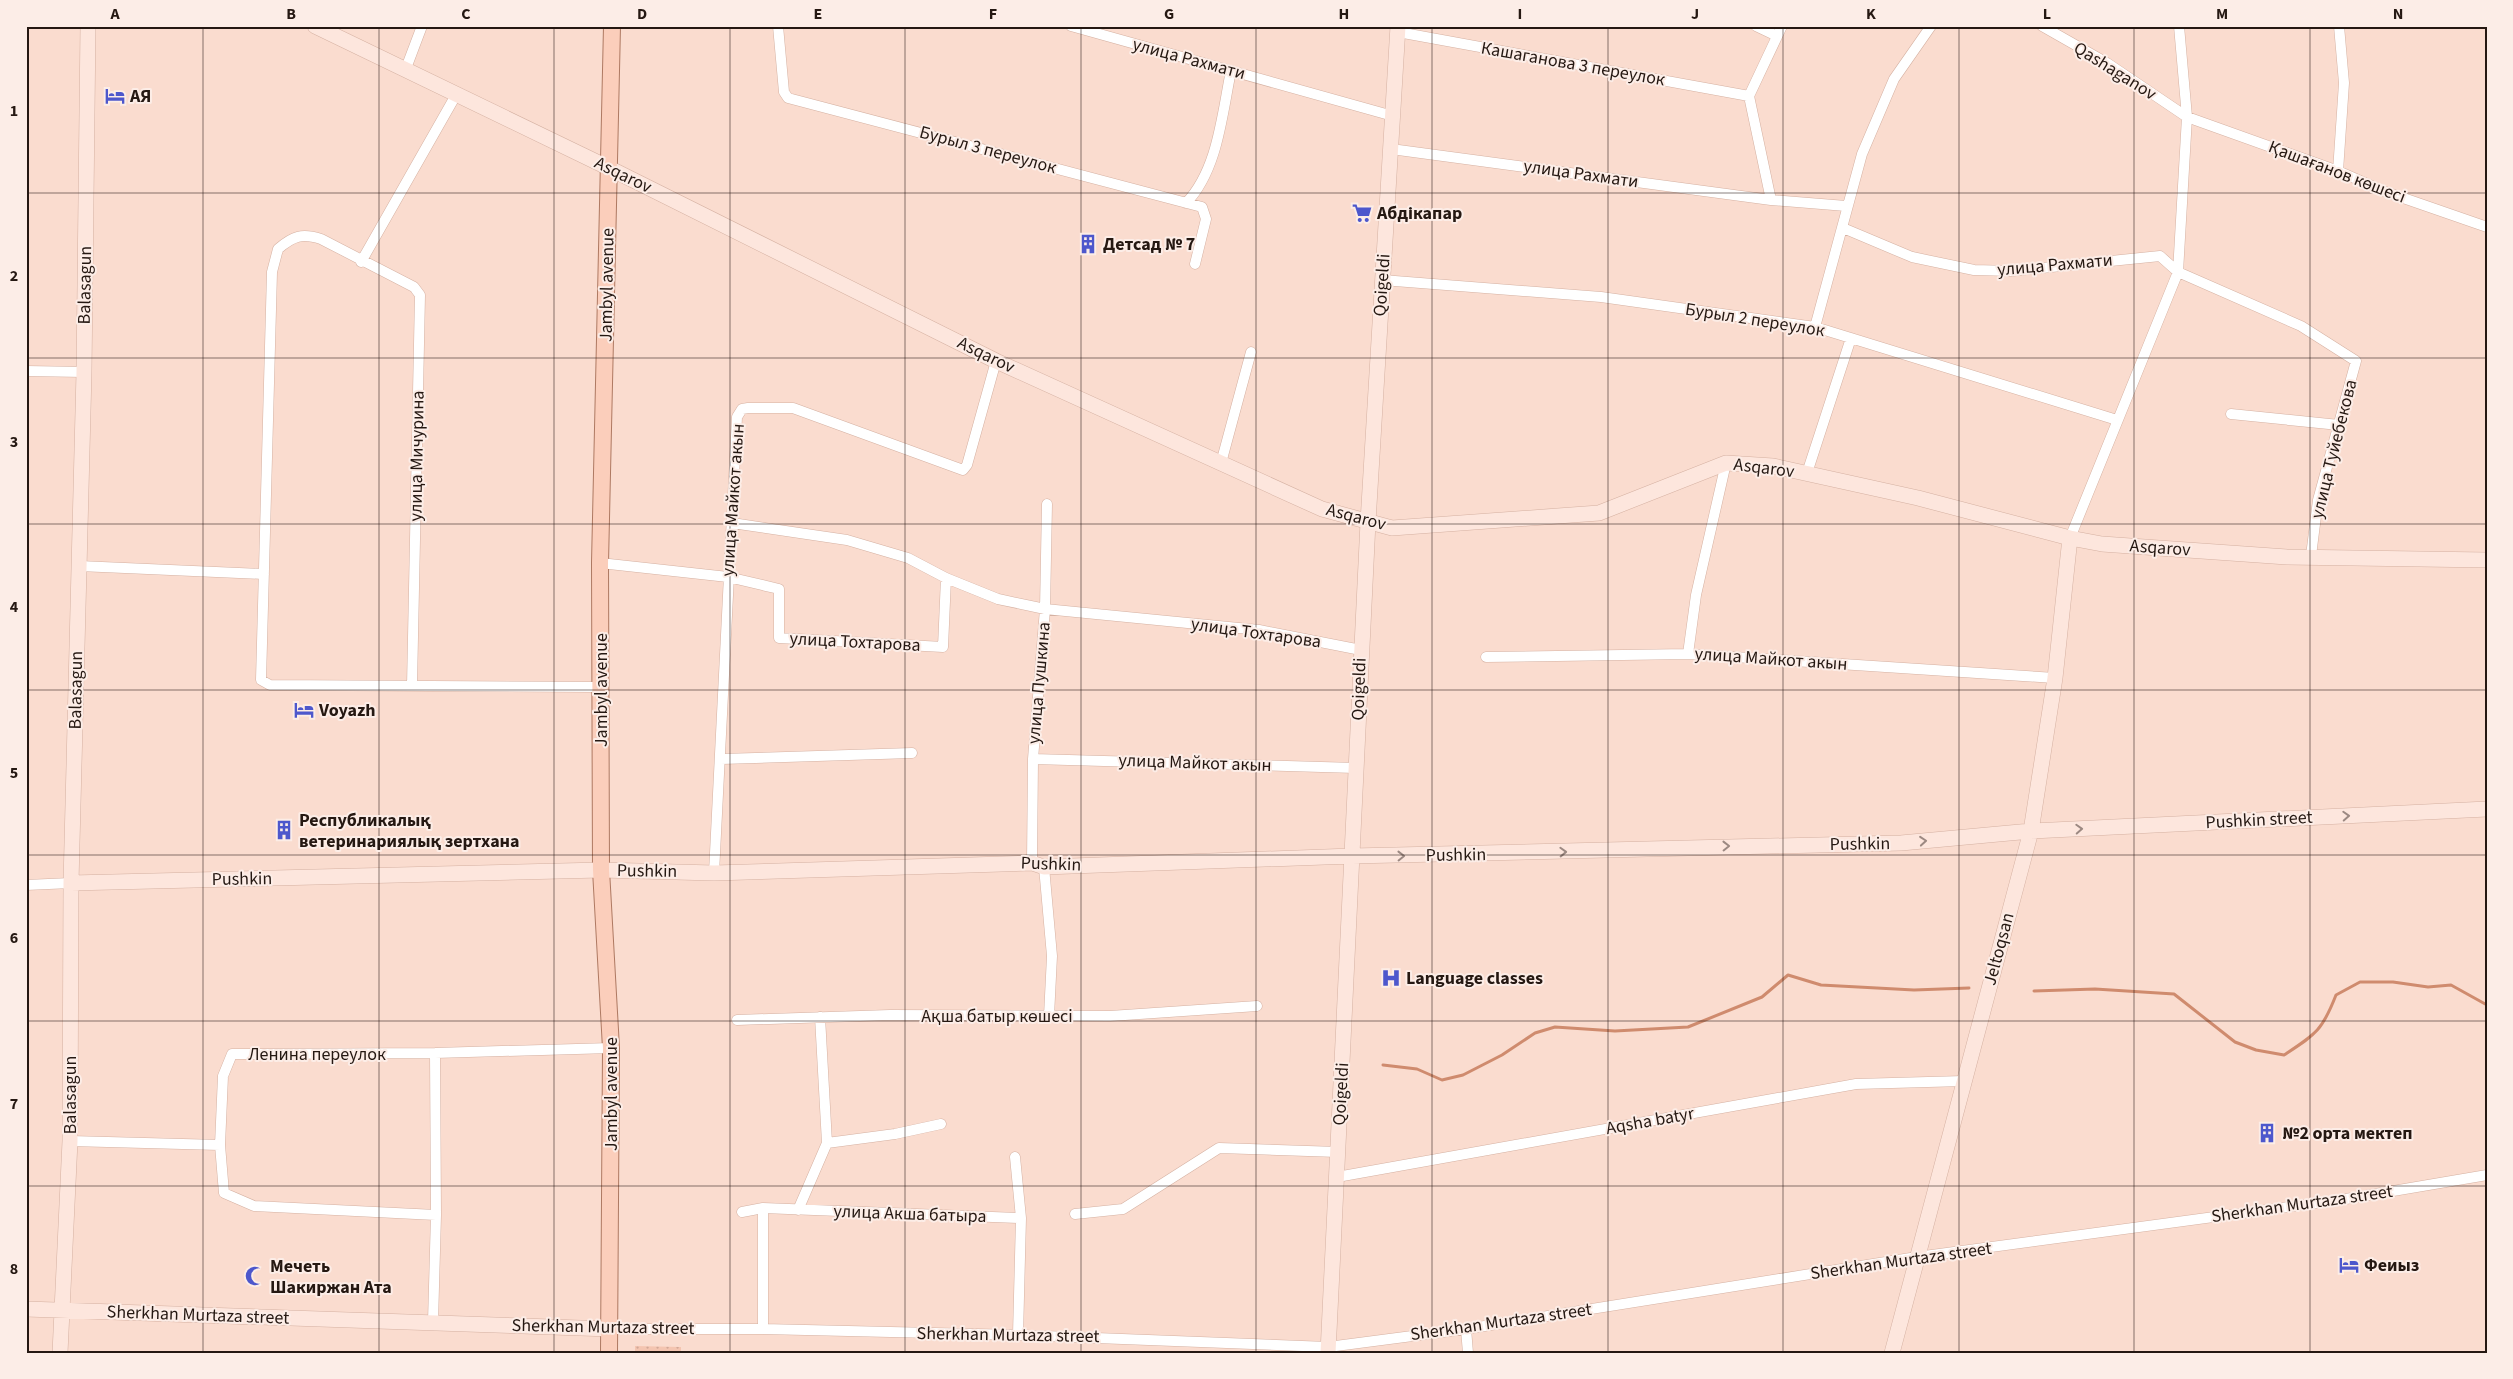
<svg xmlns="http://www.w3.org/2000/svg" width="2513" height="1379" font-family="'Source Sans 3',sans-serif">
<defs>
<pattern id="grass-dots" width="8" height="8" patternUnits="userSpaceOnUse" patternTransform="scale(1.25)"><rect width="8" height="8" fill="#f4c5b1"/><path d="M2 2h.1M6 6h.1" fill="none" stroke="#d1a897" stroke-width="1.8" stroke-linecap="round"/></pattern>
</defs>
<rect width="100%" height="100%" fill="#fadccf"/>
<path fill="url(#grass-dots)" d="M635 1346 681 1347V1353H635Z"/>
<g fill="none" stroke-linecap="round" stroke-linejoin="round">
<path stroke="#cf8b6e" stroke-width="3" d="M2034 991 2095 989 2174 994 2235 1042 2256 1050 2284 1055C2316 1034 2322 1031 2336 995L2360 982H2393L2428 987 2451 985 2487 1005
M1383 1065 1417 1069 1442 1080 1463 1075 1502 1055 1535 1033 1555 1027 1615 1031 1688 1027 1762 997 1788 975 1821 985 1914 990 1969 988"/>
<defs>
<path id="street" d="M778 26 784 92 788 98 1202 207 1206 219 1195 264
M1071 26 1393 116
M1756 26 1777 36
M1782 26 1749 96 1771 200 1846 206
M2042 26 2107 63 2187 117 2338 171 2386 192 2487 227
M1398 32 1749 96
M405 71 422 26
M1391 149 1771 200
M2338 171 2344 83 2339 26
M1186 203C1218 170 1222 114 1231 71
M1843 228 1912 257 1974 270 2012 271 2160 256 2178 272 2301 326 2356 361 2318 500 2311 556
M361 262 456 95
M1382 280 1601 297 1815 327 2117 420
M1815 327 1862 154 1894 79 1931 26
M26 371 84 372
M2231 414 2339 425
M1221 463 1251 352
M1807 473 1851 338
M732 523 847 540 908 558 946 578 998 599 1045 609 1259 630 1361 650
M2070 538 2178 272 2187 117 2179 26
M600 563 728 577 779 589V638L943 647 946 578
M79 566 264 574
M1688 654 1696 595 1726 463
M1486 657 1688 654 2055 678
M412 686 420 295 414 287 321 239C302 233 293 236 278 249L272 272 261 680 270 685 602 687
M721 759 912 753
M1033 759 1356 768
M1032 863 1033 759 1045 609 1047 504
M1044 867 1052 956 1049 1016
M714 873 737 417 742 409 748 408H793L963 470 967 465 996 361
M26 885 71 883
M737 1020 890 1015 1110 1016 1257 1006
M70 1141 220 1145 224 1193 254 1206 436 1215
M827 1143 895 1134 941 1124
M220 1145 223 1076 232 1054 435 1053 611 1048
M1015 1157 1021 1218 1018 1335
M1337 1177 1856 1084 1964 1081
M798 1210 827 1143 820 1017
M742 1212 763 1208 1021 1218
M1075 1214 1123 1209 1219 1148 1338 1152
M433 1322 436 1215 435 1053
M610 1329H763L1018 1335 1328 1347 1466 1329 1917 1257 2340 1200 2487 1175
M763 1329V1208
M1466 1329 1468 1353"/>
<path id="secondary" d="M315 26 609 168 996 361 1322 509 1392 528 1599 513 1726 463 1773 466 1918 498 2070 538 2102 544 2287 557 2487 560
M71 883 601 870 714 873 1032 863 1044 867 1352 856 1901 843 2031 831 2487 809
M26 1309 610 1329
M60 1353 70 1141 71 883 84 372 88 26
M1328 1353 1368 522 1398 26
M1892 1353 2031 831 2055 678 2070 538"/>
<path id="primary" d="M609 1353 611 1048 601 870 600 563 612 26"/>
</defs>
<use href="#street" stroke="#d5b1a2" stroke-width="11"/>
<use href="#secondary" stroke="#d5b1a2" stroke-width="16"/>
<use href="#primary" stroke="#ae7962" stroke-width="18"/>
<use href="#street" stroke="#fff" stroke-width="10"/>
<use href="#secondary" stroke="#fde6dd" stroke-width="15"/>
<use href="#primary" stroke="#fbcebb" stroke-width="16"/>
</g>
<defs><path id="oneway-chevron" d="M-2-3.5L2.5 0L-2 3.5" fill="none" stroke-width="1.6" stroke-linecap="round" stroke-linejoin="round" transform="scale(1.25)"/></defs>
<g stroke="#9c8982">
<use href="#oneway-chevron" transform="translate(2346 816) rotate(-3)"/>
<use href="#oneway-chevron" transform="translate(2079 829) rotate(-3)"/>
<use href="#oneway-chevron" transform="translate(1923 841) rotate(-5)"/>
<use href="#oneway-chevron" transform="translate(1726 846) rotate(-1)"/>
<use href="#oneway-chevron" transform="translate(1563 852) rotate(-2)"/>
<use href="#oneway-chevron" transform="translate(1401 856) rotate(-1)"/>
</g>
<path fill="none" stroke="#251812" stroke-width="1" stroke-opacity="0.55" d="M203 26V1353M379 26V1353M554 26V1353M730 26V1353M905 26V1353M1081 26V1353M1256 26V1353M1432 26V1353M1608 26V1353M1783 26V1353M1959 26V1353M2134 26V1353M2310 26V1353M26 193H2487M26 358H2487M26 524H2487M26 690H2487M26 855H2487M26 1021H2487M26 1186H2487"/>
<defs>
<symbol id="hotel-bare" viewBox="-9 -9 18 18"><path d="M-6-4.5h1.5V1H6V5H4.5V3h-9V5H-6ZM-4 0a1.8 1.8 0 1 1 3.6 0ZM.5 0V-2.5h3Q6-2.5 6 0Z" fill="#4d57cc" stroke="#fcede7" stroke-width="2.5" paint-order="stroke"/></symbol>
<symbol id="supermarket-bare" viewBox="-9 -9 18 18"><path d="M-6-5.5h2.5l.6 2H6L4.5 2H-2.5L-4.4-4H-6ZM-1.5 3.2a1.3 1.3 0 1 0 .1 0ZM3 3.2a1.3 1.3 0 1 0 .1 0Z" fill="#4d57cc" stroke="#fcede7" stroke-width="2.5" paint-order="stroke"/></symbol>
<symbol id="building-bare" viewBox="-9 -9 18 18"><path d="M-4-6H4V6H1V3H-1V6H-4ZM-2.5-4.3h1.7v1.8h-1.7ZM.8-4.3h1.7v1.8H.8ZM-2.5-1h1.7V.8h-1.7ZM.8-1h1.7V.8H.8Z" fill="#4d57cc" stroke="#fcede7" stroke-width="2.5" paint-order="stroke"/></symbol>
<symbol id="hospital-bare" viewBox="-9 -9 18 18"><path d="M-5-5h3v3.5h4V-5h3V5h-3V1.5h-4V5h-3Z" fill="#4d57cc" stroke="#fcede7" stroke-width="2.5" paint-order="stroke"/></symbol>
<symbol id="mosque-bare" viewBox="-9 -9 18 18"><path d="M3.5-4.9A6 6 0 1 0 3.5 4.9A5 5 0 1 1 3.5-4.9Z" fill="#4d57cc" stroke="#fcede7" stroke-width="2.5" paint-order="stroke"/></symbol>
</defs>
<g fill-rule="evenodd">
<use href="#hotel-bare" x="101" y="82" width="28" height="28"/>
<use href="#supermarket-bare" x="1348" y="199" width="28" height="28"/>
<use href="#building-bare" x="1074" y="230" width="28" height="28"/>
<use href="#hotel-bare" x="290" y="696" width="28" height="28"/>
<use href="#building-bare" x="270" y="816" width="28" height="28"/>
<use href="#hospital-bare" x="1377" y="964" width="28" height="28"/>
<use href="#building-bare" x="2253" y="1119" width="28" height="28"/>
<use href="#hotel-bare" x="2335" y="1251" width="28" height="28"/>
<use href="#mosque-bare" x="241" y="1262" width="28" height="28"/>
</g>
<g text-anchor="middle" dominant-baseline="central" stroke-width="4" stroke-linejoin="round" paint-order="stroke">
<g font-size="18" fill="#251812" stroke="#fcede7">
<text transform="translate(1189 59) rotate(15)">улица Рахмати</text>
<text transform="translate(1573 64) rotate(10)">Кашаганова 3 переулок</text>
<text transform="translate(2115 71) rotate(32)">Qashaganov</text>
<text transform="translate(988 150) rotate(15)">Бурыл 3 переулок</text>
<text transform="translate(2337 172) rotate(21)">Қашағанов көшесі</text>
<text transform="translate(1581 174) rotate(8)">улица Рахмати</text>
<text transform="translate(623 175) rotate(26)">Asqarov</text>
<text transform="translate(2055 265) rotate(-5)">улица Рахмати</text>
<text transform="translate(85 285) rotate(-89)">Balasagun</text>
<text transform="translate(607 285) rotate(-89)">Jambyl avenue</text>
<text transform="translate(1382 285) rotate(-86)">Qoigeldi</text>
<text transform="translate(1755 320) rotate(9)">Бурыл 2 переулок</text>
<text transform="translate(986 355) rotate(26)">Asqarov</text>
<text transform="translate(2334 449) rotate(-76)">улица Туйебекова</text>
<text transform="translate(417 456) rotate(-89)">улица Мичурина</text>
<text transform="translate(1764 468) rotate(7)">Asqarov</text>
<text transform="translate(733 500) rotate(-86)">улица Майкот акын</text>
<text transform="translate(1356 517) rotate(15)">Asqarov</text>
<text transform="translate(2160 548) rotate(4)">Asqarov</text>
<text transform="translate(1256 633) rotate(8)">улица Тохтарова</text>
<text transform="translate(855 642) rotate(3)">улица Тохтарова</text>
<text transform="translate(1771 659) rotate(4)">улица Майкот акын</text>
<text transform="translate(1039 683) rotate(-85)">улица Пушкина</text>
<text transform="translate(1359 689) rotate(-88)">Qoigeldi</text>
<text transform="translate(76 690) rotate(-89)">Balasagun</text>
<text transform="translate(601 690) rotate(-90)">Jambyl avenue</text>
<text transform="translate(1195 763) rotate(2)">улица Майкот акын</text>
<text transform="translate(2259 820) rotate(-3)">Pushkin street</text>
<text transform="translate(1860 844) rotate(-1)">Pushkin</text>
<text transform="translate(1456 855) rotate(-1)">Pushkin</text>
<text transform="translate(1051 864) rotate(2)">Pushkin</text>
<text transform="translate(647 871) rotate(1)">Pushkin</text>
<text transform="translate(242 879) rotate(-1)">Pushkin</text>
<text transform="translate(1999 949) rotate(-75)">Jeltoqsan</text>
<text x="997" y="1016">Ақша батыр көшесі</text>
<text x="317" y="1054">Ленина переулок</text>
<text transform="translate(611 1094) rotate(-90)">Jambyl avenue</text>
<text transform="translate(1341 1094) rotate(-87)">Qoigeldi</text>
<text transform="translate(70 1095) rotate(-90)">Balasagun</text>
<text transform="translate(1650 1121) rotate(-10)">Aqsha batyr</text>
<text transform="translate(2302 1204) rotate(-8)">Sherkhan Murtaza street</text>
<text transform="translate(910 1214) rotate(2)">улица Акша батыра</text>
<text transform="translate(1901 1261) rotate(-8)">Sherkhan Murtaza street</text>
<text transform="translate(198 1315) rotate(2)">Sherkhan Murtaza street</text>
<text transform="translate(1501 1322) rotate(-8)">Sherkhan Murtaza street</text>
<text transform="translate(603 1327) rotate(1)">Sherkhan Murtaza street</text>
<text transform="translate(1008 1335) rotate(1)">Sherkhan Murtaza street</text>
</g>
<g font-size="18" font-weight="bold" fill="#251812" stroke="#fcede7" text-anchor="start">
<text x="130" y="96">АЯ</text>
<text x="1377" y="213">Абдiкапар</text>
<text x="1103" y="244">Детсад № 7</text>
<text x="319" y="710">Voyazh</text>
<text x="299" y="820">Республикалық<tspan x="299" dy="21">ветеринариялық зертхана</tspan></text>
<text x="1406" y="978">Language classes</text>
<text x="2282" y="1133">№2 орта мектеп</text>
<text x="2364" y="1265">Феиыз</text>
<text x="270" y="1266">Мечеть<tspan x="270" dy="21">Шакиржан Ата</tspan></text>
</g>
</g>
<rect width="2513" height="1379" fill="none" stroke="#fcede7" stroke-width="55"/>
<rect x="28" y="28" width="2458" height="1324" fill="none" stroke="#251812" stroke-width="2"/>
<g font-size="16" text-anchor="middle" font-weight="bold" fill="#251812">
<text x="115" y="19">A</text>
<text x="291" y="19">B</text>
<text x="466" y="19">C</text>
<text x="642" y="19">D</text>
<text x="818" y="19">E</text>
<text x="993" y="19">F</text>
<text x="1169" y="19">G</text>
<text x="1344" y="19">H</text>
<text x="1520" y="19">I</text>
<text x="1695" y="19">J</text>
<text x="1871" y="19">K</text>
<text x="2047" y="19">L</text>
<text x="2222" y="19">M</text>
<text x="2398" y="19">N</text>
<text x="14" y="116">1</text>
<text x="14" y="281">2</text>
<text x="14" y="447">3</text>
<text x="14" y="612">4</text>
<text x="14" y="778">5</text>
<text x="14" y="943">6</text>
<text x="14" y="1109">7</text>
<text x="14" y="1274">8</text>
</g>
</svg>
